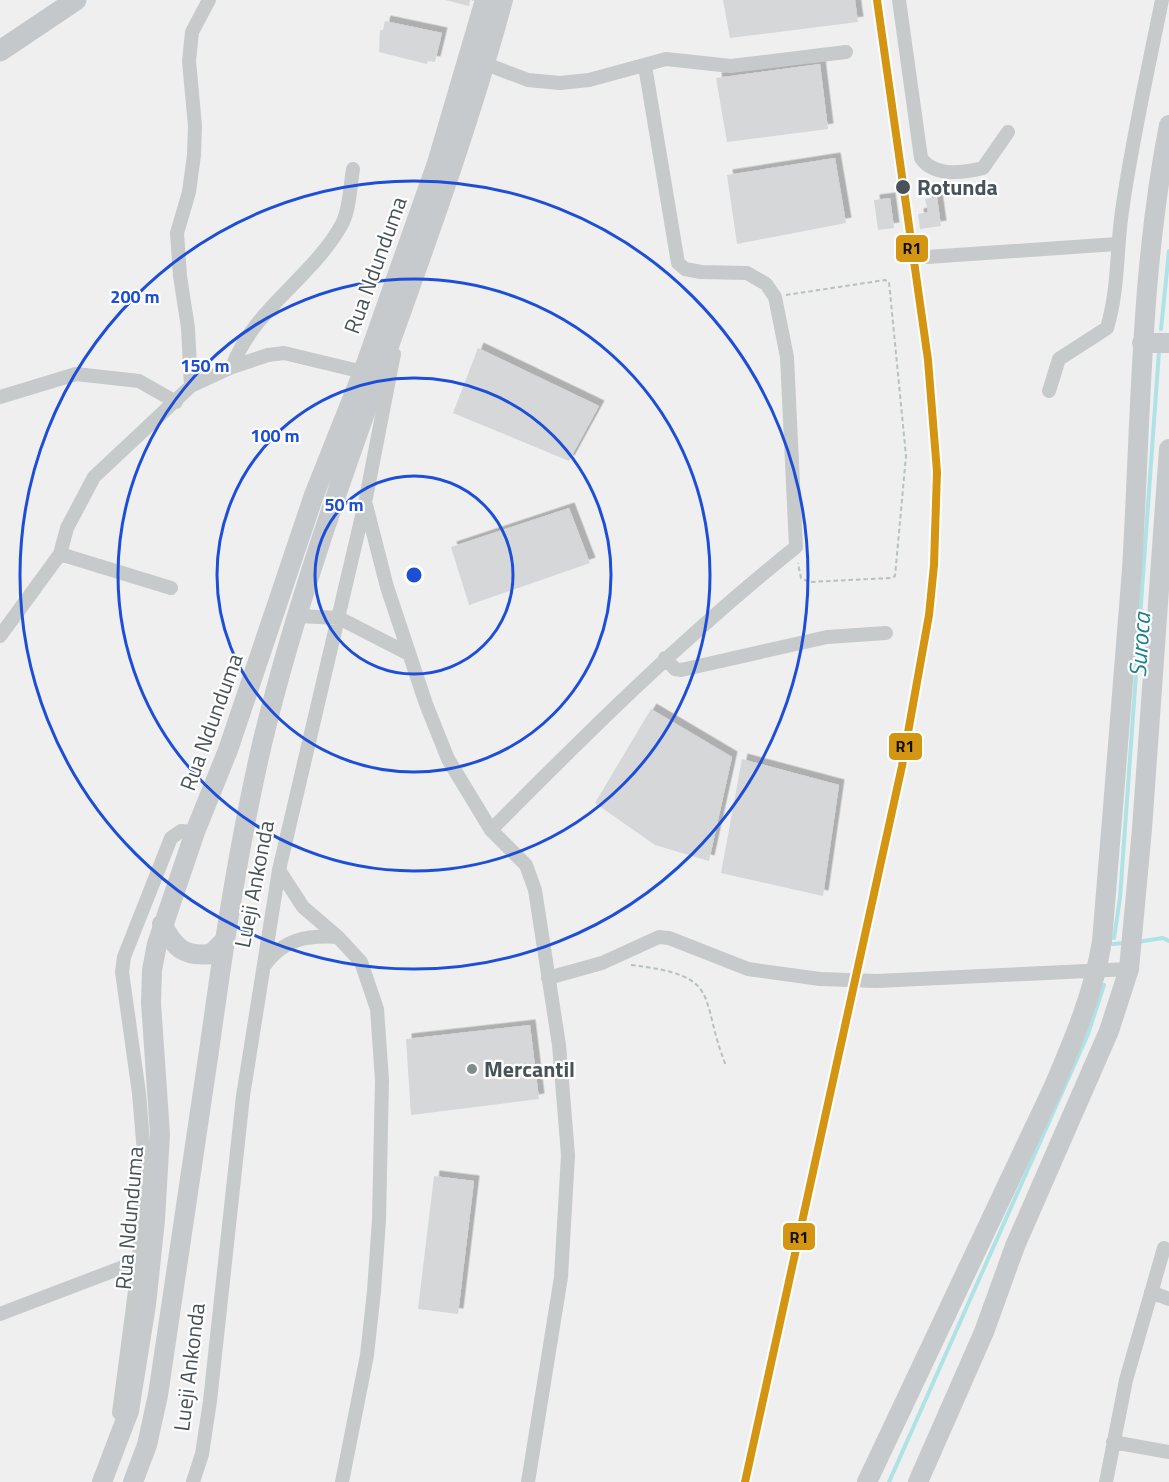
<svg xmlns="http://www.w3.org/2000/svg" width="1169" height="1482" font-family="'Titillium Web',sans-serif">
<defs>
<filter id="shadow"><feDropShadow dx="5.5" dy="-5.5" stdDeviation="0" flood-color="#0004"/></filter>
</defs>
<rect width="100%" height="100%" fill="#efefef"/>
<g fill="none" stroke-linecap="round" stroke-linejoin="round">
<path stroke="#afe2e5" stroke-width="4" d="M1161 329 1169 251
M1114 938 1120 898 1159 351
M1137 942 1163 938 1169 941
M1113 944 1124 943
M889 1482 1088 1034 1104 985"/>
</g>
<path fill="#d5d7d8" filter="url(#shadow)" d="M445 0H470L469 6Z
M723 0H855L858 22 730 38Z
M385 21 442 33 435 62 428 61 427 64 379 52 380 30H383Z
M820 64 828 129 727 142 716 78Z
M835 158 846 223 737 244 727 175Z
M937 197 941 226 920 229 918 214 928 212 925 199Z
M890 198 894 228 878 230 874 200Z
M478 348 599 406 569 461 453 413Z
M569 508 590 563 469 605 451 547Z
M651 709 732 757 709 861 655 845 595 803Z
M742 759 839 785 823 896 721 873Z
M530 1025 539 1099 411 1115 406 1039Z
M434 1176 474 1181 458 1314 418 1309Z"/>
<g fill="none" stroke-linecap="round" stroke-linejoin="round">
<path stroke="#b7c1bd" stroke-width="2" stroke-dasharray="4.5 3" stroke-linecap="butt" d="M786 295 885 280 889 282 906 456 895 576 891 578 809 582 801 578 798 563
M631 965C724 976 698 995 726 1066"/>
<path stroke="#c7caca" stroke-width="14" d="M899 0 921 158C934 177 963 173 983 168L1008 132
M486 64 528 80 560 83 589 80 666 59 731 66 846 52
M927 257 1117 244
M232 367C254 308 313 277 342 224 350 208 350 187 353 169
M191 386 188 328 180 276 177 233 189 192 194 155 195 126 189 61 192 32 209 0
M1049 391 1059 359 1107 328C1119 287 1116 253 1122 211 1132 140 1148 70 1162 0
M0 397 76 374 139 381 176 402
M366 505 387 587 426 704 448 759 491 830 526 865 535 890 559 1045 568 1155 561 1277 528 1482
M60 554 171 588
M297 616 339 618 409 654
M0 636 60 554 67 528 94 477 191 386 232 367 268 355 284 353 363 372
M665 658 675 669 681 670 827 637 886 633
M491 830C589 731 687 634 796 547L787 357 775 297 766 284 747 273 701 272 685 269 678 263 645 66
M279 870 303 907 338 937 361 962 377 1009 382 1080 379 1220 374 1291 367 1355 342 1482
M264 966C283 939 307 935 338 937
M548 978 602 963 659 937 669 938 748 969 820 979 877 981 1129 969
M1151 1292 1169 1299
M0 1314 139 1261
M119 1413 139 1261 144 1153 139 1093 122 972 124 957 171 838 181 831 195 832
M1113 1442 1169 1452
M193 1482 202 1454 210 1401 243 1096 279 870 365 503 394 354
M1106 1482 1126 1380 1164 1248"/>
<path stroke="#c7cacc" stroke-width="20" d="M1142 343H1169
M162 924C174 947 183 957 211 954L225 940
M102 1482 129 1411 146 1305 155 1220 160 1134 151 1003 152 970 157 944 195 832 228 750 314 495 363 372 437 163 485 0
M133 1482 147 1445 158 1395C176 1278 192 1161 210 1044 224 943 239 843 262 744 323 490 435 252 503 0
M867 1482 1054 1086C1074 1039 1094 992 1102 941 1112 817 1123 693 1132 569 1141 420 1140 272 1169 125
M918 1482 984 1332 1015 1246 1109 1031 1129 969 1142 829 1169 449"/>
<path stroke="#c4c8ca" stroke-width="21" d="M0 51 76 0"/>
<path stroke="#c3c4c5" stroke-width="4" d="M745 1482 902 766 929 615 934 565 937 472 928 360 877 0"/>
<defs>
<path id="rail-1" d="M745 1482 902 766 929 615 934 565 937 472 928 360 877 0"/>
</defs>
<use href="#rail-1" stroke="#fff" stroke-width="12"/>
<use href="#rail-1" stroke="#d49512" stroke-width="8"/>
</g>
<g fill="none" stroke="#1d4ed8" stroke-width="3">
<circle cx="414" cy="575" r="99"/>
<circle cx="414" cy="575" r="197"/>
<circle cx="414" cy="575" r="296"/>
<circle cx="414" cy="575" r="394"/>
</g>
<circle fill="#485359" stroke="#fff" stroke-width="2" cx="903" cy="187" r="8"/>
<circle fill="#828a8e" stroke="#fff" stroke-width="2" cx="472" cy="1069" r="6"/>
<g text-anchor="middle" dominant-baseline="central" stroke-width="4.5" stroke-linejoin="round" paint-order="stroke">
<g font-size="22" font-weight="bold" fill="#485359" stroke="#fff" text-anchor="start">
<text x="917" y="187">Rotunda</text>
</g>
<g font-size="22" fill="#485359" stroke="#fff">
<text transform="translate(375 265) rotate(-70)">Rua Ndunduma</text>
<text transform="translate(211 722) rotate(-70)">Rua Ndunduma</text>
<text transform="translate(254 884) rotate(-79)">Lueji Ankonda</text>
<text transform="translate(129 1218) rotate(-85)">Rua Ndunduma</text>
<text transform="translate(189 1367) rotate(-83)">Lueji Ankonda</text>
</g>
<g font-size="22" font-weight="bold" fill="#485359" stroke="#fff" text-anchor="start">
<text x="484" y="1069">Mercantil</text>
</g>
<g font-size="24" font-style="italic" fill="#1b828a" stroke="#fff">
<text transform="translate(1139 645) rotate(-86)">Suroca</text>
</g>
</g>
<circle cx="414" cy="575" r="9" fill="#1d4ed8" stroke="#fff" stroke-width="3"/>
<g font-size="18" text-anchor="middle" font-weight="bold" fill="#1d4ed8" stroke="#fff" stroke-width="4.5" stroke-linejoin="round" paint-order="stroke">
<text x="135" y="303">200 m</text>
<text x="205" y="372">150 m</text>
<text x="275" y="442">100 m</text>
<text x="344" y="511">50 m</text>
</g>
<g stroke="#fff" stroke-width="2">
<rect x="895" y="234" width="34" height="29" rx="6" fill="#d49512"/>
<rect x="888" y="732" width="35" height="29" rx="6" fill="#d49512"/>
<rect x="782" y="1222" width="34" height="29" rx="6" fill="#d49512"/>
</g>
<g font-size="16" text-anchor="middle" font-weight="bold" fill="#111">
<text x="912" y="254">R1</text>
<text x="905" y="752">R1</text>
<text x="799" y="1243">R1</text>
</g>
</svg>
